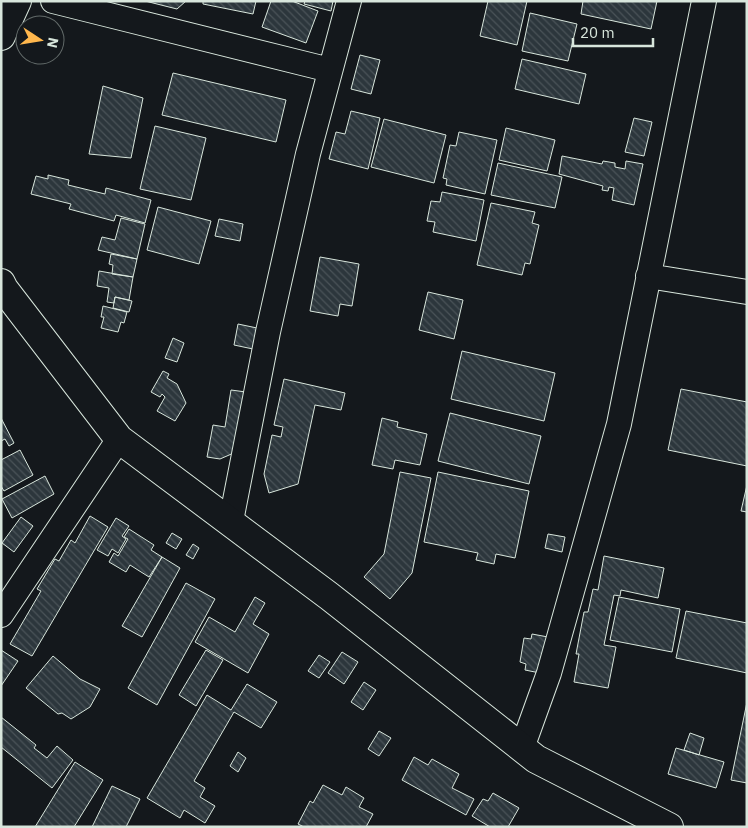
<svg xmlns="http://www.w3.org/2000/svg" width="748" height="828" font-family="'IBM Plex Sans',sans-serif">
<defs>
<pattern id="building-back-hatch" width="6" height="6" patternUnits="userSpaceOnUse" patternTransform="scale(1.25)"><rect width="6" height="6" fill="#2c363c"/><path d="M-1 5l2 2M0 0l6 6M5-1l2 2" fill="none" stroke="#4a5358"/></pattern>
</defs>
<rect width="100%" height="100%" fill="#14181c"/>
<path fill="url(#building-back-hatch)" stroke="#d8e6dc" d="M145 1H186L177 9Z
M203 1H256L253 14 203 4Z
M271 1H292L318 11 306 43 262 27Z
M305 1H333L331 11 304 4Z
M488 1H527L517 45 480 36Z
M583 1H657L651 29 581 14Z
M530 13 577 24 568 61 522 51Z
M360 55 380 60 371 94 351 89Z
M522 59 586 74 579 104 515 89Z
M173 73 286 100 276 142 162 115Z
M103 86 143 98 131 158 89 154Z
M351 111 380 118 368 169 329 159 336 132 345 134Z
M634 118 652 122 644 156 625 152Z
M384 119 446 135 434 183 371 167Z
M155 126 206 138 191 200 140 189Z
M506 128 555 140 547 171 499 160Z
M459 132 497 140 485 194 446 185 447 179 443 178 450 145 456 146Z
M562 156 602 164 603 161 615 163V167L625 169 626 161 643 164 634 205 612 200 614 188 609 187 608 191 602 190 603 186 559 174Z
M498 163 562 177 555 208 491 195Z
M48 175 69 180 68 185 105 194 106 188 151 200 145 223 116 215 114 221 69 209 71 204 31 194 36 176 48 179Z
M442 192 484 200 476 241 433 232 435 222 427 221 431 201 440 202Z
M491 203 535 212 532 223 539 225 530 264 525 263 522 275 477 265Z
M158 207 211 221 199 264 147 250Z
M121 218 145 224 137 259 98 250 102 237 115 240Z
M219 219 243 224 240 241 215 236Z
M111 254 137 259 133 277 112 274 113 265 109 264Z
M320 257 359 264 352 306 340 304 338 316 310 311Z
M99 271 133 277 129 300 115 297 114 303 107 302 109 288 97 286Z
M428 292 463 300 454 339 419 330Z
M115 297 132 301 129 312 113 308Z
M103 306 127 312 124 323 121 322 118 332 101 328 104 317H101Z
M238 324 257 328 253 349 234 345Z
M173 338 184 343 177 362 165 358Z
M462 351 555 373 544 421 451 399Z
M163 371 169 374 167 378 177 384 186 403 175 421 157 411 165 397 162 394 160 397 151 392Z
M284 379 345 393 341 410 315 405 298 484 269 493 264 474 272 435 281 437 283 427 274 425Z
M681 389 747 402V466L668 450Z
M231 390 246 392 236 452 220 459 207 457 213 425 225 427Z
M450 413 541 436 529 484 438 461Z
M1 418 14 443 9 446 5 439 1 441Z
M382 418 398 422 397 427 427 434 420 465 395 460 393 469 372 465Z
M20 450 33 475 4 491 1 486V460Z
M400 472 431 478 412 573 390 599 364 577 384 554Z
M438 472 529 491 515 558 496 554 494 564 476 560 478 553 424 542Z
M45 476 54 494 12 518 2 499Z
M747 485V512L741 511Z
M90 516 108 527 32 656 10 644 41 591 37 589 55 559 59 561 71 540 75 543Z
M21 517 33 526 14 552 2 543Z
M116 518 129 526 122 536 126 539 118 553 112 549 108 556 97 550Z
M129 529 154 545 151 550 162 557 149 577 130 565 126 572 109 562 114 553 118 556 128 539 124 537Z
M172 533 182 539 176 549 166 543Z
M548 534 565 537 562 552 545 548Z
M193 544 199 548 193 559 186 555Z
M604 556 664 568 658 598 621 590 620 596 614 595 604 645 616 647 608 688 574 682 579 654H576L584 612H588L593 589 598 590Z
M162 557 180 568 142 637 122 626Z
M186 583 215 599 157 705 128 688Z
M255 597 265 603 253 624 269 634 248 673 195 642 209 617 235 632Z
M619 597 680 609 672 652 610 640Z
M686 611 747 623V673L676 658Z
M532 634 548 637 540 673 525 670 526 664 520 662 524 638 531 639Z
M1 650 18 661 1 686Z
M206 650 223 660 196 706 179 695Z
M342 652 358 662 344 684 328 673Z
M319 655 330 662 319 678 308 671Z
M53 656 80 679 100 689 90 707 71 719 62 713 58 714 26 688Z
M364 682 376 690 363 710 351 702Z
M247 684 277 702 261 728 234 712 194 781 205 788 200 797 215 806 205 823 184 810 180 818 147 798 207 695 231 710Z
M747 702V783L731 780Z
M1 717 36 745 34 748 47 758 57 746 73 760 52 788 1 747Z
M379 731 391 738 379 756 368 749Z
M690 733 704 738 699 755 684 750Z
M676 748 724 762 716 788 668 774Z
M238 752 246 758 238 772 230 766Z
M414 757 428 765 432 759 459 774 452 788 474 799 466 815 402 780Z
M75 762 103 780 74 827H35Z
M323 785 342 795 346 787 364 798 359 807 373 814 366 827H304L298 824 310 801 313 803Z
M112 786 140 799 126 827H92Z
M493 793 519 808 508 827H490L472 816 483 799 488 801Z"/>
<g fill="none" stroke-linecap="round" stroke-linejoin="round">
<defs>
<path id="minor" d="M53 1 330 70
M648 276 747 292
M231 521 268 332 308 154 349 1
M1 615 119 439
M522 748 549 673 619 424 704 1"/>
<path id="secondary" d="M1 36 17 1
M1 283 4 289 119 439 329 596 536 759 669 827"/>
</defs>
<use href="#minor" stroke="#d8e6dc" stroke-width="26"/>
<use href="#secondary" stroke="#d8e6dc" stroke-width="30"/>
<use href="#minor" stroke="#14181c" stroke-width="24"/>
<use href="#secondary" stroke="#14181c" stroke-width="28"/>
</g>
<rect width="748" height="828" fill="none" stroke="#d8e6dc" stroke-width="5"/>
<g transform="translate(40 40) rotate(102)"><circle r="24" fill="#14181c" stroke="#626a69"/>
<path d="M0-4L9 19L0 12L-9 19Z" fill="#ffb74d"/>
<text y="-8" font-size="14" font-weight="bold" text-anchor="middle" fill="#d8e6dc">N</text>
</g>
<path d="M573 38v8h80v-8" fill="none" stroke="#d8e6dc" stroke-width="2.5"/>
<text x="580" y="38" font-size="15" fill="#d8e6dc" stroke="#14181c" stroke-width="4" paint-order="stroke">20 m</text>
</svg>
